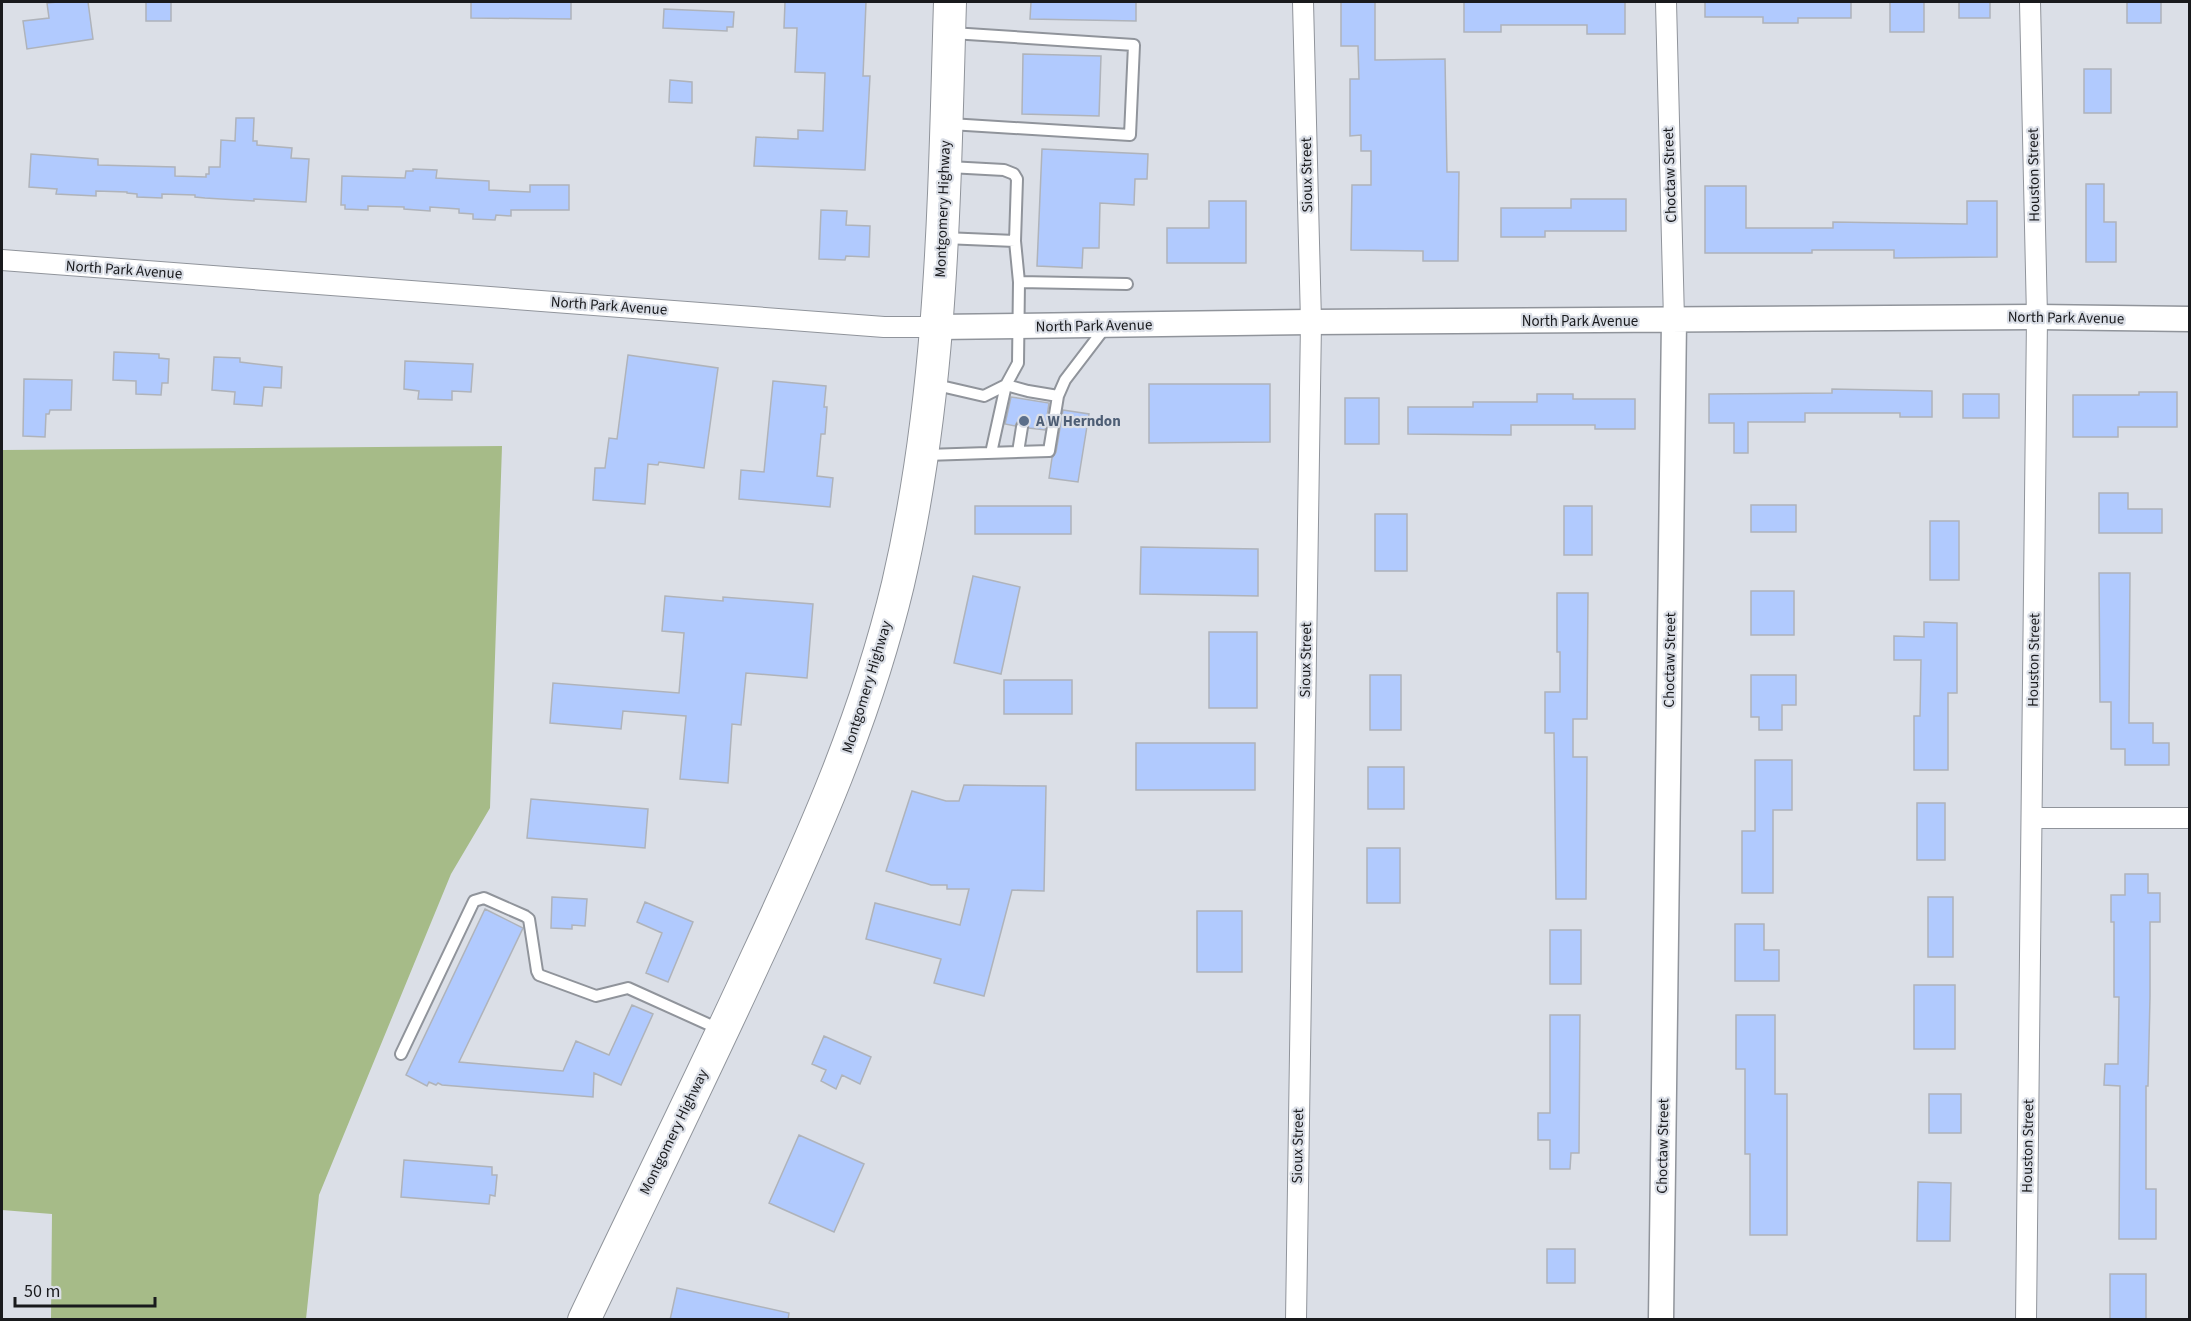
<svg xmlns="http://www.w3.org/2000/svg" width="2191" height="1321" font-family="'Source Sans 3',sans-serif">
<rect width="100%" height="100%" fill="#dbdfe7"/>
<path fill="#a6bb88" d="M502 446 490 808 451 874 319 1195 306 1319H51L52 1214 2 1210V450Z"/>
<path fill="#b1cafe" stroke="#afb3ba" stroke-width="1.5" d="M58 2H88L93 39 27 49 23 21 49 18 47 3Z
M146 2H171V21H146Z
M471 2H571V19L471 18Z
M785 2H866L863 76H870L865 170 754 166 756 137 798 139V130L823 131 825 73 795 72 797 28H784Z
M1031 2H1136V21L1030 19Z
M1341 2H1375V60L1445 59 1447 172H1459L1458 261H1423V251L1351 250 1352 185H1371V151H1361V135L1350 136V79H1359L1358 46H1341Z
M1464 2H1625V34H1587V25H1501V32H1464Z
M1705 2H1851V18H1798V23H1763V17H1705Z
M1890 2H1924V32H1890Z
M1959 2H1990V18H1959Z
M2127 2H2161V23H2127Z
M664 9 734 12 733 27H727V31L663 28Z
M1023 54 1101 56 1099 116 1022 114Z
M2084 69H2111V113H2084Z
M670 80 692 82V103L669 102Z
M236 118H254L253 141H257V145L292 148 291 158 309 159 306 202 254 199V201L205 198 195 197V195L162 194V198L137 197V194L127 193V192L96 191V196L56 194 57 189 29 187 31 154 98 159V165L175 167V176L206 177V174H209V167H220L221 140 235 141Z
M1042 149 1148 154 1147 179H1135L1134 205 1100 203 1099 248H1083L1082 268 1037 266Z
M413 169 437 170 436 178 489 181V190L530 192V185H569V210H511V216L496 215 495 220 473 219V214L459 213V209L430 207V211L404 209V207L368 206V210L345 209V205H341L342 176 405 178 406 171H413Z
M2086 184H2104V222H2116V262H2086Z
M1705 186H1746V228H1833V222L1967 224V201H1997V257L1894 258V250H1812V253H1705Z
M1571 199H1626V231H1545V237H1501V208H1571Z
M1209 201H1246V263H1167V228H1209Z
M821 210 847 211 846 225 870 226 869 257 846 256 845 260 819 259Z
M114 352 159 354V358L169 359 168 383H162L161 395 136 394V381L113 380Z
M628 355 718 368 704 468 659 462 658 465 648 464 645 504 593 500 595 468H605L609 438 617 439Z
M214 357 240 358V362L282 367 281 388 264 387 262 406 234 404 235 392 212 390Z
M405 361 473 364 471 392 452 391V400L418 399 419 391 404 389Z
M24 379 72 380 71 410H50L49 414H46L45 437 23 436Z
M773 381 826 386 824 407H827L825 434H821L817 476 833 478 830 507 739 499 741 470 764 472Z
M1149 384H1270V442L1149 443Z
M1832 389 1932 391V417H1900V413H1805V422H1748V453H1734V423H1709V394L1832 393Z
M2139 392H2177V427H2118V437H2073V395H2139Z
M1537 394H1573V399H1635V429H1595V425H1511V435L1408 434V407H1473V402H1537Z
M1963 394H1999V418H1963Z
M1011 397 1049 403 1045 430 1029 428 1027 422 1023 420 1017 422 1015 426 1005 424Z
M1345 398H1379V444H1345Z
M1063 410 1089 414 1078 482 1049 478 1052 458 1056 452Z
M2099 493H2128V509H2162V533H2099Z
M1751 505H1796V532H1751Z
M975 506H1071V534H975Z
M1564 506H1592V555H1564Z
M1375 514H1407V571H1375Z
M1930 521H1959V580H1930Z
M1141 547 1258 549V596L1140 594Z
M2099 573H2130L2129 723H2153V743H2169V765H2125V749H2111V702H2100Z
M973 576 1020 587 1001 674 954 663Z
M1751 591H1794V635H1751Z
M1557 593H1588L1587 719H1573V757H1587L1586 899H1556L1554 733H1545V692H1560V652H1557Z
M665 596 723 601V597L813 604 807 678 746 673 741 725 732 724 728 783 680 779 686 716 623 711 621 729 550 723 553 683 679 693 684 633 662 631Z
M1924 622 1957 623V693H1948V770H1914V716H1920L1921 660H1894V636L1924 637Z
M1209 632H1257V708H1209Z
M1370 675H1401V730H1370Z
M1751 675H1796V705H1782V730H1759V717H1751Z
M1004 680H1072V714H1004Z
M1136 743H1255V790H1136Z
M1755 760H1792V810H1773V893H1742V831H1755Z
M1368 767H1404V809H1368Z
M964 785 1046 786 1044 891 1012 890 984 996 934 983 941 959 866 939 875 903 960 925 969 889H947V885H931L886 871 912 791 946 801H959Z
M531 799 648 809 645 848 527 838Z
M1917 803H1945V860H1917Z
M1367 848H1400V903H1367Z
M2125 874H2148V893H2160V922H2150V997L2148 1086H2146V1189H2156V1239H2119L2120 1086 2104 1085 2105 1064H2118L2119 997H2114V922H2111V895H2125Z
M552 897 587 899 585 926 572 925V929L551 928Z
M1928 897H1953V957H1928Z
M645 902 693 922 668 982 646 973 662 933 637 922Z
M485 909 523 928 459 1062 563 1071 576 1041 609 1055 632 1005 653 1014 621 1085 594 1073 593 1097 442 1085 438 1083 436 1085 429 1082 427 1086 406 1075Z
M1197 911H1242V972H1197Z
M1735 924H1764V950H1779V981H1735Z
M1550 930H1581V984H1550Z
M1914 985H1955V1049H1914Z
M1550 1015H1580L1579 1153H1571L1570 1169H1550V1140H1538V1113H1550Z
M1736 1015H1775V1094H1787V1235H1750V1154H1745V1069H1736Z
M824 1036 871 1057 860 1084 842 1075 836 1089 821 1081 826 1070 812 1064Z
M1929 1094H1961V1133H1929Z
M799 1135 864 1164 834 1232 769 1203Z
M404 1160 492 1167V1175H497L495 1196 490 1195 489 1204 401 1197Z
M1918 1182 1951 1183 1950 1241H1917Z
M1547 1249H1575V1283H1547Z
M2110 1274H2146V1320H2110Z
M677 1288 789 1313 788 1320H670Z"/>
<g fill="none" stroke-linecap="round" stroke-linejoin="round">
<defs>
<path id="service" d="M950 124 1130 135 1134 45 952 33
M944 238 1015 241
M1019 282 1127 284
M932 384 984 396 1006 385 1018 363 1019 282 1015 241 1017 179 1014 174 1004 170 949 167
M1018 452 1022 427
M991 453 1006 385 1028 391 1058 396
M926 455 1049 451 1058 396 1065 380 1107 325
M401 1054 474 901 484 898 525 916 529 919 537 971 539 975 596 996 628 988 721 1030"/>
<path id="minor" d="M1666 2 1674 320
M2 260 884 327H937
M2032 818H2190
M1296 1320 1311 322 1303 2
M2026 1320 2037 317 2030 2"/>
<path id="tertiary" d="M937 327 1311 322 2037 317 2190 319
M1661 1320 1674 320"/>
<path id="primary" d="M584 1320C641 1200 700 1081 755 961 813 837 866 718 898 584 943 390 944 199 950 2"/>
</defs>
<use href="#service" stroke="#90949b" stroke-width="14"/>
<use href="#minor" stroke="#90949b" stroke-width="22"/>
<use href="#tertiary" stroke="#90949b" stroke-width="27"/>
<use href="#primary" stroke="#90949b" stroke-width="34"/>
<use href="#service" stroke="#fff" stroke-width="10"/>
<use href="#minor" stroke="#fff" stroke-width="20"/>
<use href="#tertiary" stroke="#fff" stroke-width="24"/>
<use href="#primary" stroke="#fff" stroke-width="32"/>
</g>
<circle fill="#5c6f8a" stroke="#dbdfe7" stroke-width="2" cx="1024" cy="421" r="6"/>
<g text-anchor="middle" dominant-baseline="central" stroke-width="4.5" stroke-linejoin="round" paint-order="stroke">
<g font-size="15" fill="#191a1d" stroke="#dbdfe7">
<text transform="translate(1307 175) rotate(-91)">Sioux Street</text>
<text transform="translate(1670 175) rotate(-92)">Choctaw Street</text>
<text transform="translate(2034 175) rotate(-91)">Houston Street</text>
<text transform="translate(943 209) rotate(-88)">Montgomery Highway</text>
<text transform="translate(124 270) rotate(4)">North Park Avenue</text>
<text transform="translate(609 306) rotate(4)">North Park Avenue</text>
<text transform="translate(2066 318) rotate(1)">North Park Avenue</text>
<text x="1580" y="321">North Park Avenue</text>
<text transform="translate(1094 326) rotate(-1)">North Park Avenue</text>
<text transform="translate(1306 660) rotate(-89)">Sioux Street</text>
<text transform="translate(1670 660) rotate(-89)">Choctaw Street</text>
<text transform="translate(2034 660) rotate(-89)">Houston Street</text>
<text transform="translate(867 687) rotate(-73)">Montgomery Highway</text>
<text transform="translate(674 1132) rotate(-64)">Montgomery Highway</text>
<text transform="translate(1298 1146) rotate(-89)">Sioux Street</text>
<text transform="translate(1663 1146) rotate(-89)">Choctaw Street</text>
<text transform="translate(2028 1146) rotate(-89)">Houston Street</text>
</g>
<g font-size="15" font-weight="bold" fill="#4e5e75" stroke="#dbdfe7" text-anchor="start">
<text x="1036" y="421">A W Herndon</text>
</g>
</g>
<rect width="2191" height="1321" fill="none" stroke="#191a1d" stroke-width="6"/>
<path d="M15 1297v9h140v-9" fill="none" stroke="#191a1d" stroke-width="3"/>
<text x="24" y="1297" font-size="18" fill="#191a1d" stroke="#dbdfe7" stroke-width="4.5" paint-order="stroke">50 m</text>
</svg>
